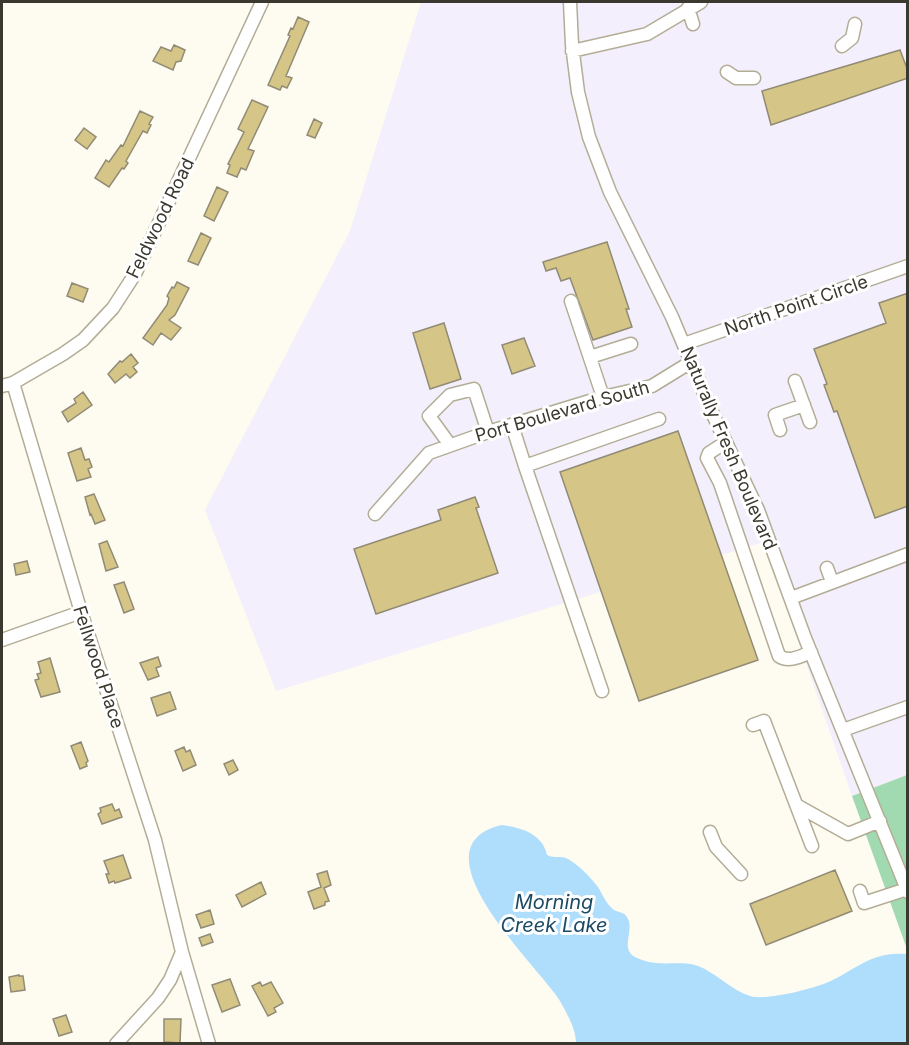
<svg xmlns="http://www.w3.org/2000/svg" width="909" height="1045" font-family="Inter,sans-serif">
<rect width="100%" height="100%" fill="#fefbf1"/>
<path fill="#f3effc" d="M421 2H907V775L852 796 764 542 276 691 205 510 350 231Z"/>
<path fill="#a1dab1" d="M907 775V949L852 796Z"/>
<path fill="#afdefd" d="M501 825C521 827 543 834 547 855 555 859 560 855 568 859 580 866 590 877 598 887 603 895 606 904 614 910 620 913 625 912 628 919 634 931 620 949 635 957 658 969 679 959 698 966 715 972 731 990 750 996 765 1001 811 989 826 983 855 971 870 951 906 954L907 1043H576C576 1029 567 1014 560 1001 539 967 410 848 501 825Z"/>
<path fill="#d5c587" stroke="#918b75" stroke-width="1.5" d="M298 17 309 22 286 76 292 78 287 88 282 86 280 90 268 85 290 36 288 35 291 28 293 29Z
M174 45 185 50 181 61 176 62 173 70 153 61 161 47 171 51Z
M900 50 908 71V78L771 125 762 91Z
M252 100 268 107 248 149 254 151 246 170 241 168 237 177 227 173 230 165 228 164 244 132 238 129Z
M140 111 153 117 149 124 151 125 147 133 143 131 126 161 128 163 124 169 122 168 109 187 95 178 106 160 109 162 121 145 123 146Z
M314 119 322 123 315 138 307 135Z
M84 128 96 137 87 149 75 140Z
M217 187 228 192 214 221 204 216Z
M201 233 211 238 198 265 188 261Z
M607 242 629 309H626L632 327 593 340 570 278 561 281 556 268 546 271 543 262Z
M177 282 189 288 175 315 169 320 181 328 171 340 161 333 153 345 143 338 167 305 169 298 167 296 172 287 174 288Z
M72 283 88 289 83 302 67 296Z
M908 293V506L875 518 837 411 834 412 824 385 827 384 814 349 886 323 879 303Z
M444 323 461 379 430 389 413 333Z
M524 338 535 366 512 374 502 345Z
M131 354 138 363 133 367 137 372 130 378 126 374 115 383 108 374 120 361 122 362Z
M83 392 92 405 68 422 62 412 76 403 74 399Z
M678 431 758 660 639 701 560 472Z
M81 448 85 460 89 459 92 467 88 469 91 477 77 481 68 453Z
M94 494 105 520 95 524 91 514 90 515 85 497Z
M475 497 479 507 476 508 498 573 376 614 354 549 441 520 438 510Z
M107 541 118 567 106 571 99 544Z
M27 561 30 572 16 575 14 564Z
M124 582 134 609 124 613 114 585Z
M158 657 161 666 156 668 159 676 148 680 140 663Z
M50 658 60 692 41 697 35 680 39 679 37 674 41 673 38 662Z
M170 692 176 709 157 716 151 698Z
M81 742 88 761 86 763 87 766 80 769 71 746Z
M184 747 186 752 190 750 196 765 183 771 175 751Z
M233 760 238 770 229 775 224 764Z
M112 804 115 811 119 809 122 817 102 824 98 814 101 812 100 808Z
M123 855 131 878 115 883 114 881 109 883 106 874H109L104 861Z
M835 870 852 911 766 945 750 904Z
M327 871 331 885 324 888 329 901 325 902V905L314 909 308 892 321 887 317 874Z
M261 882 266 894 242 907 236 895Z
M210 910 214 924 201 928 196 915Z
M210 934 213 942 202 946 199 938Z
M19 975V976H23L25 990 11 992 9 977Z
M230 979 240 1005 222 1012 212 985Z
M260 982 262 986 271 982 283 1003 274 1008 276 1012 268 1016 252 986Z
M66 1015 72 1032 59 1036 53 1019Z
M164 1019H181L180 1043 164 1042Z"/>
<g fill="none" stroke-linecap="round" stroke-linejoin="round">
<defs>
<path id="minor" d="M570 2 572 45 578 92 589 137 610 192 672 317 715 419 758 510 805 638 908 892
M688 8 693 24
M842 46 852 38 855 24
M572 51 647 34 701 2
M727 72 736 78H754
M571 301 603 397
M684 344 908 266
M590 357 631 344
M795 381 810 422
M13 383 81 612 155 840 182 952 209 1044
M2 386 13 383 63 354 83 340 113 308 135 274 262 2
M512 425 525 466 659 419
M780 430 775 415 804 405
M726 442 709 453 707 458 720 483 779 656C789 663 801 656 811 652
M450 445 429 416 450 395 474 389 488 432
M525 466 602 691
M375 514 429 453 488 432 603 397 652 386 691 362
M827 568 832 582
M791 598 908 554
M2 640 81 612
M753 725 764 721 812 846
M843 730 908 707
M798 806 848 834 880 821
M710 832 716 847 741 874
M860 891 864 903 907 889
M116 1044 158 998 170 980 182 952"/>
</defs>
<use href="#minor" stroke="#b3ad96" stroke-width="15"/>
<use href="#minor" stroke="#fff" stroke-width="12"/>
</g>
<g text-anchor="middle" dominant-baseline="central" stroke-width="6" stroke-linejoin="round" paint-order="stroke">
<g font-size="18" fill="#3b382f" stroke="#fff">
<text transform="translate(160 218) rotate(-64)">Feldwood Road</text>
<text transform="translate(796 305) rotate(-19)">North Point Circle</text>
<text transform="translate(562 411) rotate(-16)">Port Boulevard South</text>
<text transform="translate(729 448) rotate(67)">Naturally Fresh Boulevard</text>
<text transform="translate(99 667) rotate(72)">Fellwood Place</text>
</g>
<g font-size="20" font-style="italic" fill="#1c4a65" stroke="#fff">
<text x="554" y="902">Morning<tspan x="554" dy="23">Creek Lake</tspan></text>
</g>
</g>
<rect width="909" height="1045" fill="none" stroke="#3b382f" stroke-width="6"/>
</svg>
